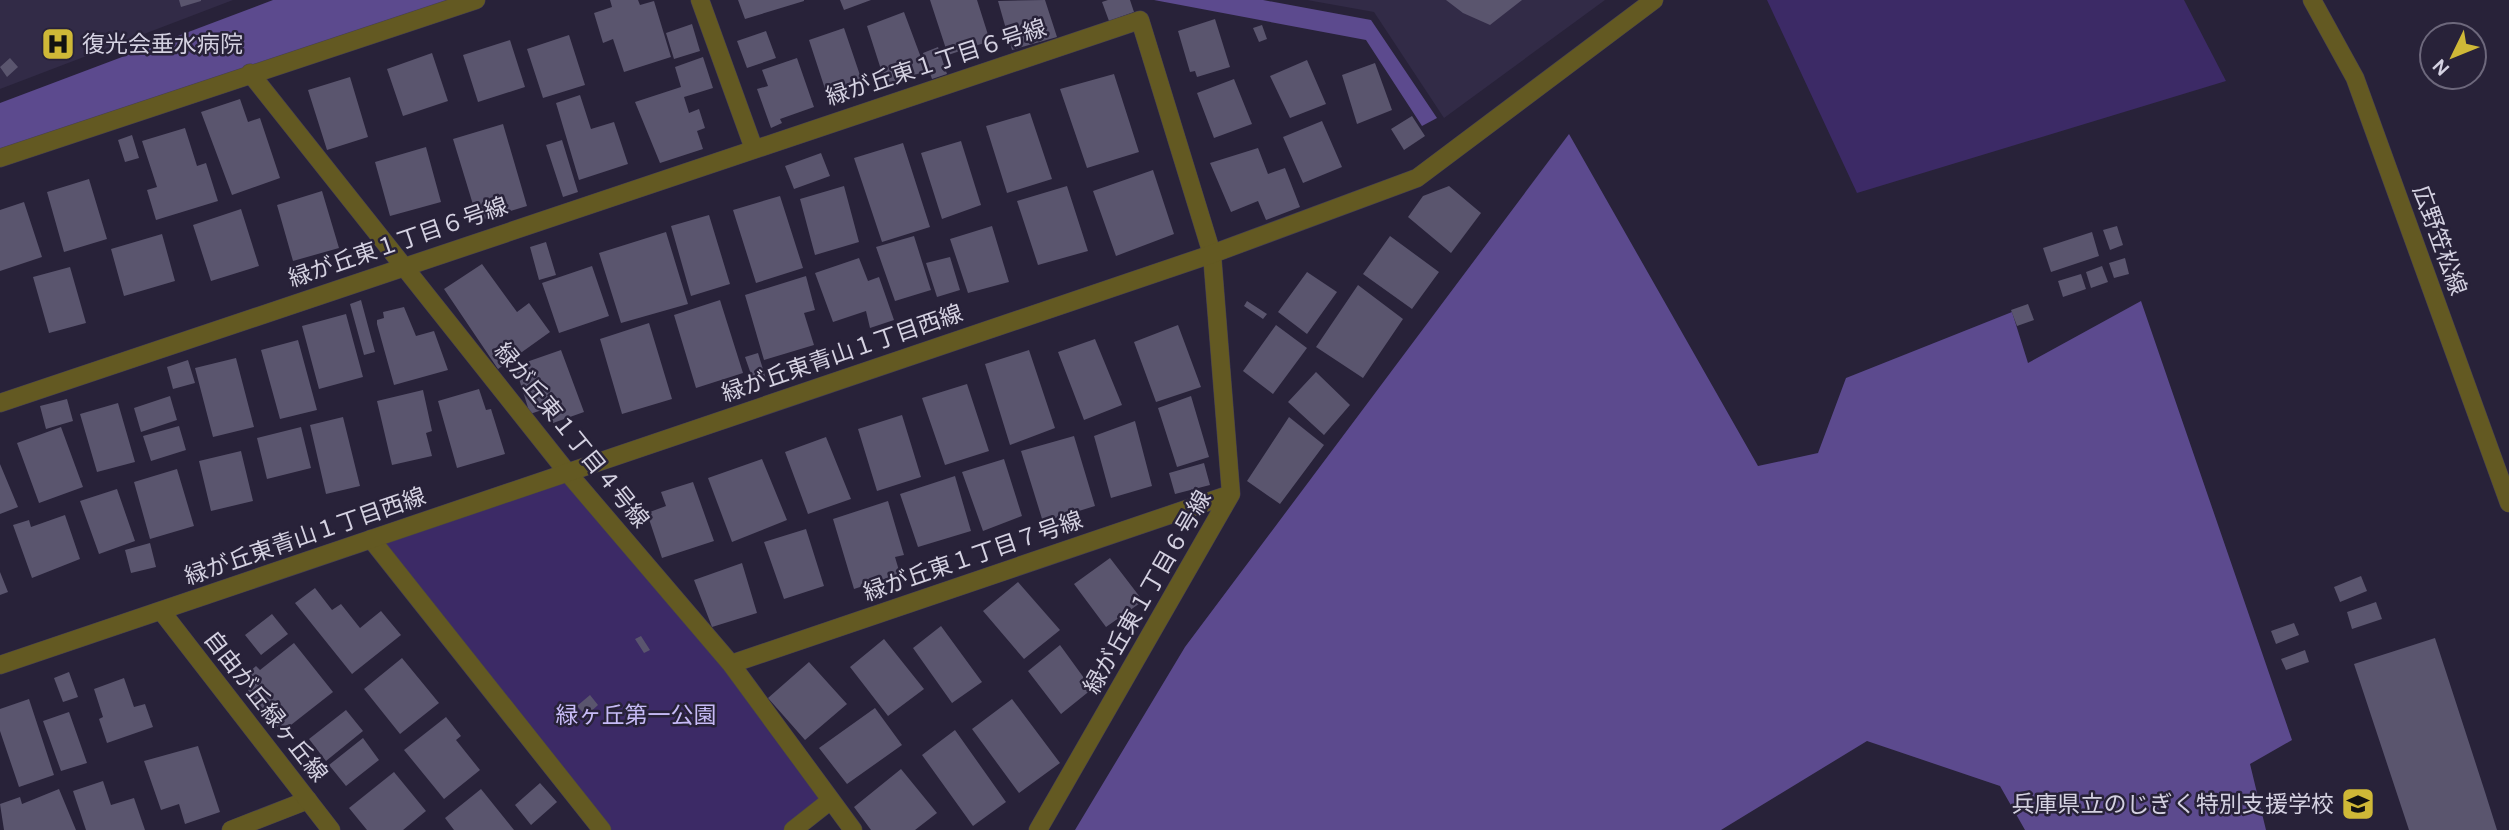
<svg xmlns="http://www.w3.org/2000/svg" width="2509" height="830" font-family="'DM Sans','Noto Sans JP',sans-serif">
<rect width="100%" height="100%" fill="#282239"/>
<path fill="#322b47" d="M0 0H233L0 89Z
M1307 0H1605L1444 118 1374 12Z"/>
<path fill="#3c2a66" d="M1767 0H2184L2226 81 1857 193Z
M567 472 831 800 793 830H602L371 539Z"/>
<path fill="#5c4a8e" d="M273 0H451L0 153V103Z
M1154 0H1263L1371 20 1437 118 1422 126 1366 40Z
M1569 134 1758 466 1818 453 1846 378 2012 312 2028 363 2141 301 2292 740 2250 764 2266 830H2025L2000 786 1867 741 1721 830H1075L1185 647Z"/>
<path fill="#5a556e" d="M179 0H201V1L181 7Z
M610 0H638L640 5 654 1 671 57 624 72 613 39 603 43 594 13 612 7Z
M738 0H804V1L745 19Z
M840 0H871L844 10Z
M930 0H977L990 41 948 55Z
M1045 0 1057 37 1012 50 998 1Z
M1108 0H1130L1134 12 1109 21 1102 2Z
M1446 0H1522L1490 25 1463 13Z
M904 12 926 71 886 85 867 26Z
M1215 19 1230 67 1197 77 1195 71 1190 72 1178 31Z
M692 24 700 51 674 59 666 33Z
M1262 25 1267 39 1259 42 1253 28Z
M844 28 863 84 827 95 809 40Z
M766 31 776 58 747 68 737 41Z
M569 35 585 85 543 98 527 49Z
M510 40 525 87 478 102 463 55Z
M938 47 947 74 932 79 923 53Z
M432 53 448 101 403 116 387 69Z
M703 57 713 88 684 97 689 113 699 109 705 128 697 131 703 149 660 163 635 102 681 87 675 67Z
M10 58 18 67 7 77 0 67Z
M797 58 814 107 780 119 782 123 771 128 757 89 768 86 762 70Z
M1307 60 1326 104 1290 118 1270 76Z
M1375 63 1392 110 1357 124 1342 75Z
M1114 74 1139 152 1087 168 1060 89Z
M350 77 368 137 327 150 308 90Z
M1234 79 1252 124 1214 138 1197 93Z
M580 95 591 129 614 122 628 164 579 180 556 103Z
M240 99 248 122 260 118 280 178 232 195 201 112Z
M1030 113 1052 179 1007 193 986 126Z
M1412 116 1425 136 1404 150 1391 129Z
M1322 121 1342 167 1303 183 1283 137Z
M503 124 527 206 478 221 453 139Z
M185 128 197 166 206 163 218 201 156 220 147 190 157 187 142 141Z
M132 135 139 158 125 162 118 140Z
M562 140 578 192 563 197 546 145Z
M961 141 981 205 942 219 921 153Z
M903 143 930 227 882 242 854 158Z
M426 147 441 202 390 216 375 162Z
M1258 148 1268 174 1285 168 1300 207 1266 220 1258 201 1231 212 1210 163Z
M821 153 830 176 794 189 785 166Z
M1153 170 1174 234 1116 256 1093 191Z
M89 179 107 239 64 252 47 192Z
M844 186 859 242 815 255 800 199Z
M1067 186 1088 251 1038 265 1017 201Z
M1449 186 1481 213 1451 253 1408 217 1423 196Z
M322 191 339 248 293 261 277 205Z
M780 196 803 268 756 283 733 210Z
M24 202 42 257 0 271V210Z
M241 209 259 266 211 281 193 225Z
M709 215 730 284 691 296 671 226Z
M992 226 1009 282 968 293 950 239Z
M2117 226 2123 245 2110 250 2103 230Z
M666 232 688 304 621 323 599 253Z
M2092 232 2099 256 2051 272 2043 248Z
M162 234 175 281 124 296 111 249Z
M914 236 931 290 895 301 876 247Z
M1390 236 1439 272 1412 309 1363 274Z
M546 242 556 275 539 280 530 247Z
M950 257 960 290 937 297 926 263Z
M859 258 868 281 879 277 894 320 870 328 866 311 833 322 815 273Z
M2125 258 2129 274 2114 278 2109 263Z
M482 264 517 312 529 303 550 332 498 369 444 289Z
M592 266 609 316 559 333 542 283Z
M2102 266 2108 282 2091 288 2086 272Z
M70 267 86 323 49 333 33 277Z
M1307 272 1337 292 1307 334 1278 312Z
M2081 274 2086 289 2063 297 2058 281Z
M806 276 815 310 804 313 814 345 764 360 745 295Z
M1358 285 1403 319 1363 378 1316 347Z
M361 300 375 352 364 355 350 304Z
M720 300 743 373 696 388 674 315Z
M1247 301 1267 314 1263 319 1244 306Z
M2028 304 2034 320 2017 326 2011 310Z
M404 307 416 336 434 331 448 370 394 385 377 324V320L384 318 383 312Z
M346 314 363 377 319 389 302 326Z
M649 323 672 399 622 414 600 339Z
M1178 325 1201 387 1156 402 1134 342Z
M1276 325 1307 348 1273 394 1243 371Z
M1095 339 1122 405 1084 420 1058 352Z
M298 340 317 410 280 419 261 350Z
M561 350 584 412 553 423 548 408 530 414 515 366Z
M1029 350 1055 428 1010 445 985 364Z
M758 353 766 379 754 383 745 357Z
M236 358 254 427 213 437 195 368Z
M188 360 195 383 173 389 167 367Z
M1316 372 1350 405 1324 435 1288 402Z
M967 384 989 451 945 465 922 398Z
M479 389 486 410 491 409 505 454 457 468 438 401Z
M423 390 432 431 426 433 432 456 392 465 377 401Z
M170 396 177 420 141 432 134 408Z
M1191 396 1209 457 1177 467 1158 408Z
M67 399 73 421 46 429 40 406Z
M118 403 135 462 97 472 80 414Z
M902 415 921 477 877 491 858 429Z
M343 417 360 486 326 494 310 425Z
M1289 417 1324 445 1280 504 1247 481Z
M1135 421 1152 486 1111 498 1094 436Z
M179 426 186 450 151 461 143 436Z
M61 427 83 487 39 503 17 443Z
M301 427 311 468 267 479 257 438Z
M1074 436 1095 506 1043 522 1021 451Z
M826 437 851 499 808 514 785 452Z
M241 451 253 501 211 511 199 461Z
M762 459 787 520 732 542 708 478Z
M1004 459 1022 516 983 531 962 472Z
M1204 463 1210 485 1175 494 1169 473Z
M0 464 18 507 0 514Z
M177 469 194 526 150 539 134 482Z
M955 476 971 531 918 547 900 494Z
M693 482 714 541 662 558 647 513 666 506 661 492Z
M117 489 135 541 99 554 80 501Z
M888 501 904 555 895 557 900 574 854 589 833 519Z
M65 515 80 559 32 578 13 525 29 520 31 527Z
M806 529 824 586 784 599 764 542Z
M150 543 156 567 131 573 125 550Z
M1110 558 1143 601 1106 627 1074 584Z
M742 563 757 613 712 627 694 580Z
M0 572 8 592 0 595Z
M2361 576 2367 591 2340 602 2334 587Z
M1018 582 1060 630 1024 659 983 611Z
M315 588 332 610 341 604 360 628 381 611 401 635 352 674 295 603Z
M2376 602 2382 619 2352 629 2347 612Z
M272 614 288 634 261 655 245 635Z
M2294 623 2299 635 2276 644 2271 631Z
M941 626 982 682 952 703 913 648Z
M641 636 650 650 644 653 635 639Z
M2435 638 2485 792 2497 830H2409L2354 664Z
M884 639 924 689 888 716 850 667Z
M294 643 333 692 282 732 248 690 255 685 247 674 256 666 260 670Z
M1060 645 1092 689 1061 714 1028 671Z
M2305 650 2309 662 2286 670 2281 659Z
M402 658 439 703 400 734 364 689Z
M809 662 847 704 805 740 768 698Z
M69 672 78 697 63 702 54 678Z
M124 678 134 707 145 704 153 727 107 743 99 719 103 717 94 689Z
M590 695 598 705 586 716 577 706Z
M29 699 54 775 19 787 0 731V709Z
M1012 699 1060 763 1019 793 972 729Z
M875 708 902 745 847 784 819 748Z
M346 710 363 731 326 761 309 739Z
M69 712 87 763 61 771 43 721Z
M446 717 461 736 456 740 480 770 444 799 404 750Z
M955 730 1006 802 973 826 922 755Z
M363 738 379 760 346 786 329 765Z
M198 746 220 812 185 824 179 804 161 810 144 761Z
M901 769 937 813 915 830H871L854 807Z
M394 772 426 811 403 830H367L349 808Z
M103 781 111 805 134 798 145 830H86L73 791Z
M540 783 557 802 531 825 515 805Z
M59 789 76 830H4L0 804 20 797 22 804Z
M481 789 514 830H454L445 818Z"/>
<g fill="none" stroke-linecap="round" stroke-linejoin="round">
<defs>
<path id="minor" d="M700 0 754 149
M250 73 567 472 731 664 853 830
M0 158 476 0
M0 403 1140 20 1212 254 1231 494 1038 830
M371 539 602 830
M731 664 1231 494
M231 830 308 800
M793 830 831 800"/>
<path id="tertiary" d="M2312 0 2355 78 2509 503
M162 612 331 830
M0 665 1212 254 1417 178 1654 0"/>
</defs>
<use href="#minor" stroke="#443e54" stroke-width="19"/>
<use href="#tertiary" stroke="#443e54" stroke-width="19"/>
<use href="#minor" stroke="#635922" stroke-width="18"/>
<use href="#tertiary" stroke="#635922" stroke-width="18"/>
</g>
<defs>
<symbol id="hospital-square" viewBox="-11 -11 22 22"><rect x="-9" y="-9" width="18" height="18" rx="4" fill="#cfb837" stroke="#282239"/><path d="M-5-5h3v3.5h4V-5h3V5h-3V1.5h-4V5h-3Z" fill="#111"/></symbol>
<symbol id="school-square" viewBox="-11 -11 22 22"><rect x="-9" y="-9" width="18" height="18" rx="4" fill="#cfb837" stroke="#282239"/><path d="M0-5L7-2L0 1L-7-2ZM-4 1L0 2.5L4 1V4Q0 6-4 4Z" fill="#111"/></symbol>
</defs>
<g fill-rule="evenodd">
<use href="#hospital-square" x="39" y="25" width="38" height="38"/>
<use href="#school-square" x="2339" y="785" width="38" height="38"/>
</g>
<g text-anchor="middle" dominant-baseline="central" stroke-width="5" stroke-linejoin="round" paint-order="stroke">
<g font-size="23" fill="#d4d1e1" stroke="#282239" text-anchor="start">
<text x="82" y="44">復光会垂水病院</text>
<text x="2334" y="804" text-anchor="end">兵庫県立のじぎく特別支援学校</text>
</g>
<g font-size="23" fill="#d4d1e1" stroke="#282239">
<text transform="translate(936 62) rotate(-18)">緑が丘東１丁目６号線</text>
<text transform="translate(2440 240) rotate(70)">広野笠松線</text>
<text transform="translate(398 242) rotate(-19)">緑が丘東１丁目６号線</text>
<text transform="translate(842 353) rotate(-19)">緑が丘東青山１丁目西線</text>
<text transform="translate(572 435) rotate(51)">緑が丘東１丁目４号線</text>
<text transform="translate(305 536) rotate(-19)">緑が丘東青山１丁目西線</text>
<text transform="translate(973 556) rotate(-19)">緑が丘東１丁目７号線</text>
<text transform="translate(1147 592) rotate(-60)">緑が丘東１丁目６号線</text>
<text transform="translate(266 706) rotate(52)">自由が丘緑ヶ丘線</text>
</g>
<g font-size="23" fill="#c7bbf6" stroke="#282239">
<text x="636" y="715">緑ヶ丘第一公園</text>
</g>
</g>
<g transform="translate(2453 56) rotate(227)"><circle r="33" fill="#282239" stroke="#6d687c" stroke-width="2"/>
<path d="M0-5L12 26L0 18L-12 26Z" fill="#cfb837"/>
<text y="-10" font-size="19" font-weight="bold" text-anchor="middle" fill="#d4d1e1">N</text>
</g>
</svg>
